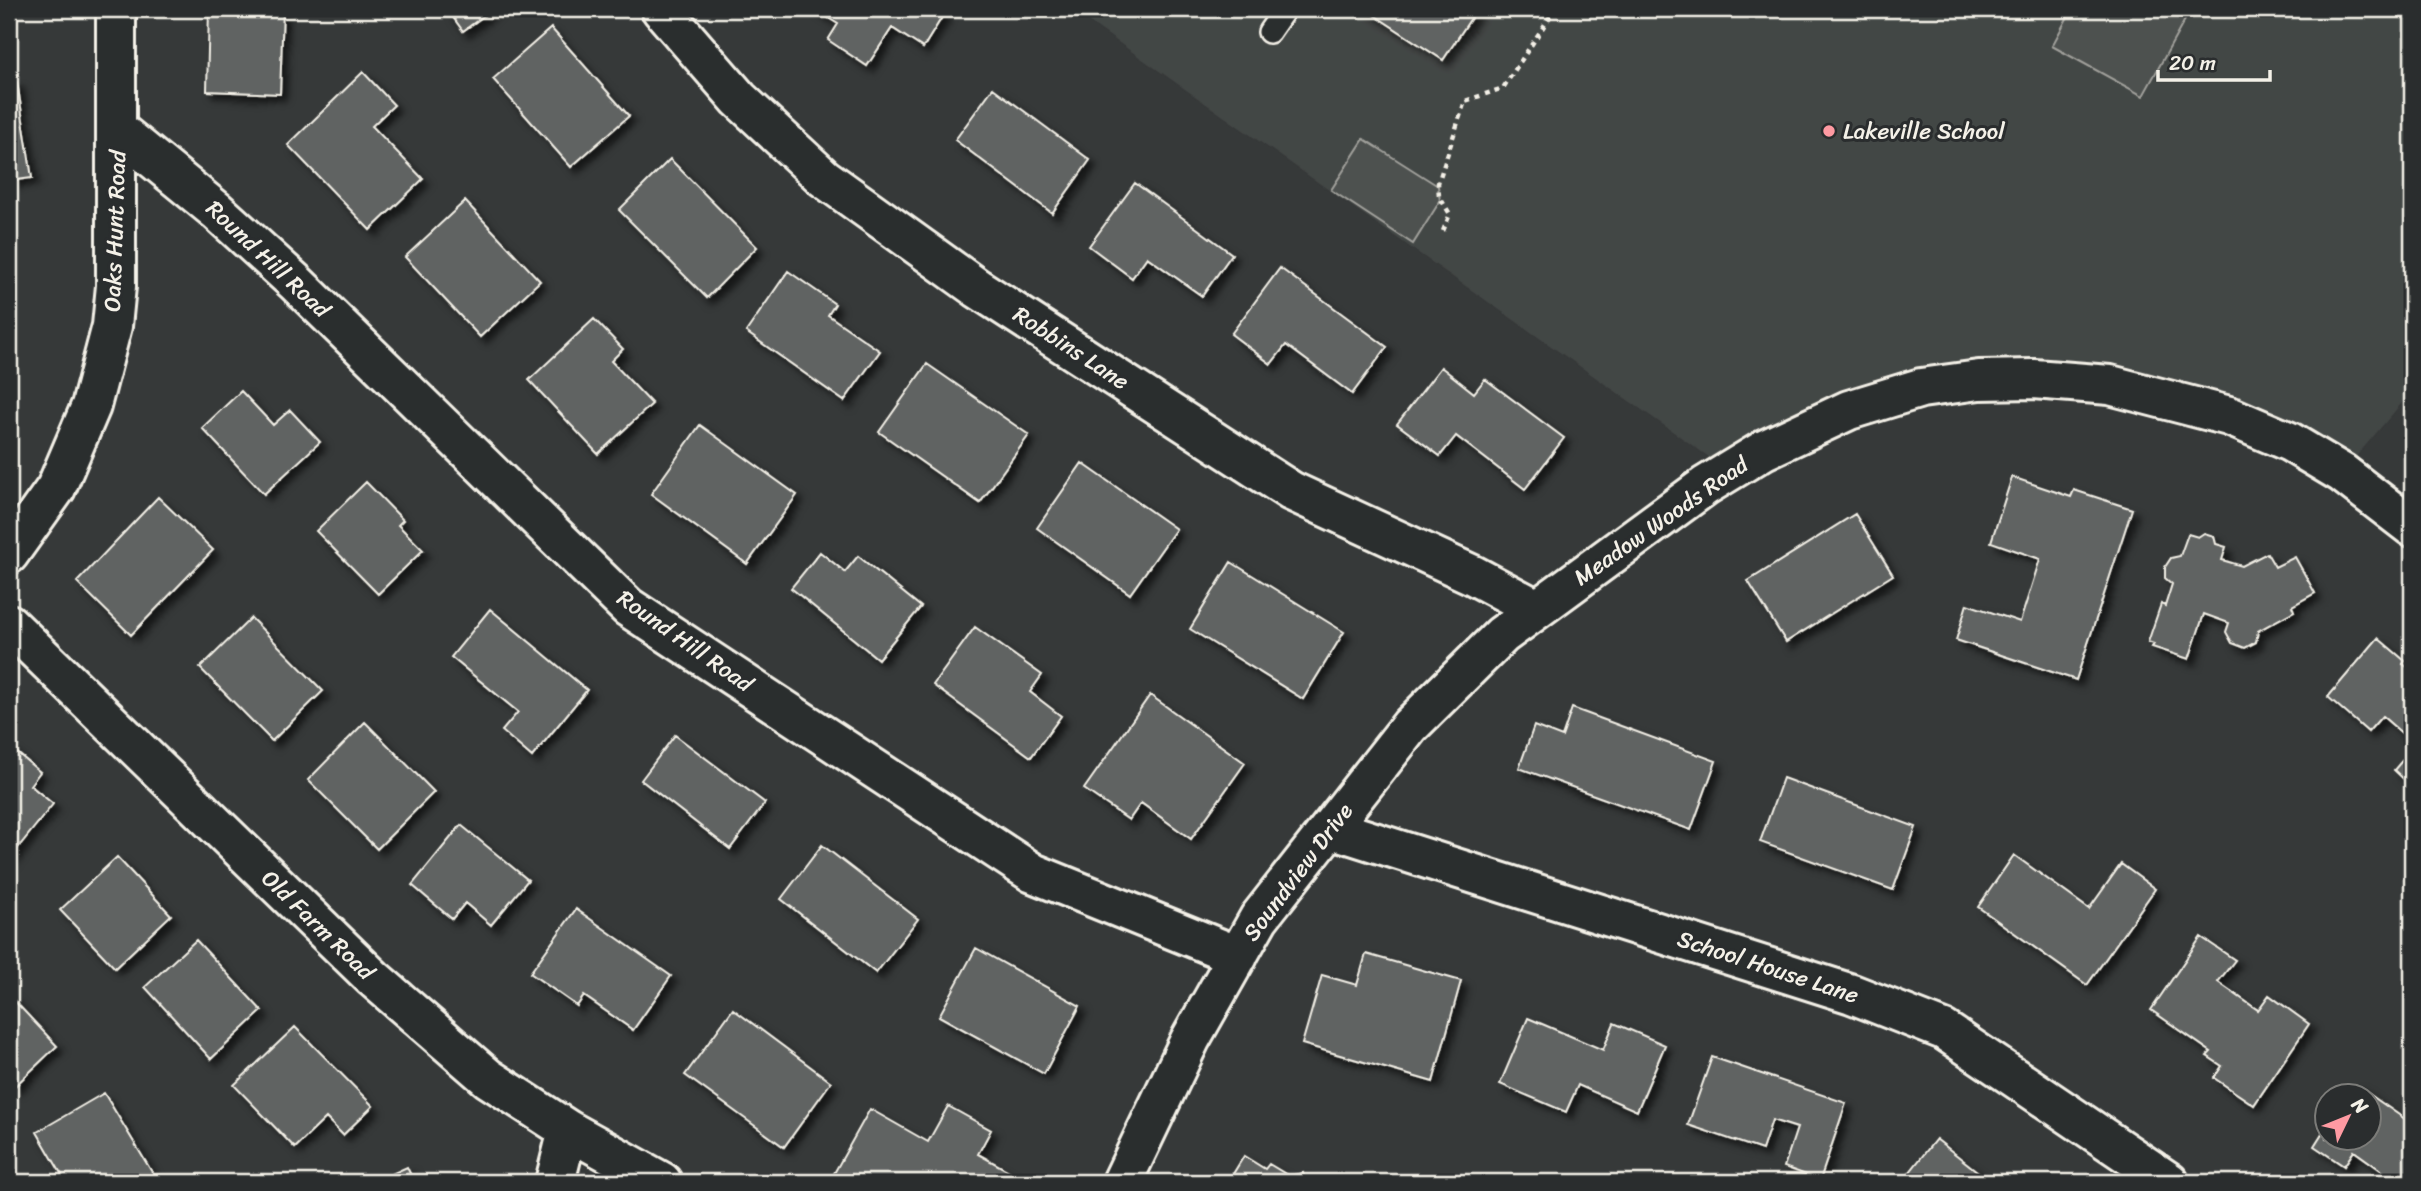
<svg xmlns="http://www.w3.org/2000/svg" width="2421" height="1191" font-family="Sriracha,sans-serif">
<defs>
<filter id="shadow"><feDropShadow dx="6" dy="6" stdDeviation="3.5" flood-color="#0009"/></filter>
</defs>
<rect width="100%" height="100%" fill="#363939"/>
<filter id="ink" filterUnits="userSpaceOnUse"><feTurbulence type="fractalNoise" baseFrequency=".0143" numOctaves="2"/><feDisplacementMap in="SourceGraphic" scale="14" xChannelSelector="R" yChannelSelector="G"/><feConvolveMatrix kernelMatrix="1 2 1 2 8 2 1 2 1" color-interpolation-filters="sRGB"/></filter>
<g filter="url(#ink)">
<path fill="#434645" d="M1071 9H2412V391L2342 473 2229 416 1979 380 1729 471Z"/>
<path fill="#4e514f" stroke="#a1a19c" stroke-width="2" d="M2072 9H2191L2143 96 2052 46Z
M1364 139 1438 186 1440 201 1413 244 1331 190Z"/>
<path fill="#616362" stroke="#f4f1e8" stroke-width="2" filter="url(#shadow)" d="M209 9H283L280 94 207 91Z
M447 9H493L463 31Z
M814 9H937L944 14 923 48 892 28 867 66 828 40 838 24Z
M1365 9H1477L1443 60Z
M551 28 629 116 571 167 493 79Z
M363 72 394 105 372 126 423 179 370 230 288 145Z
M17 82 32 178 9 181V83Z
M993 88 1090 160 1052 213 955 140Z
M670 159 757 247 707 298 619 210Z
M1135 183 1232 254 1202 296 1147 257 1132 278 1089 246Z
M465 201 540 281 480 337 405 257Z
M1280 268 1387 347 1352 394 1286 345 1271 364 1231 334Z
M788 271 835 304 828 315 880 351 844 401 746 332Z
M594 319 623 349 611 361 652 404 598 454 529 380Z
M927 364 1029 435 980 503 879 432Z
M1441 367 1474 393 1485 379 1564 438 1525 489 1456 436 1440 456 1397 424Z
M241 391 273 425 290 410 320 442 264 494 202 428Z
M700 425 797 495 747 564 651 494Z
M1082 463 1176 529 1130 594 1037 528Z
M2012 477 2071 497 2074 490 2132 509 2076 680 1956 640 1967 604 2020 622 2040 559 1991 542Z
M366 482 403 520 398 525 423 550 378 594 316 531Z
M158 497 213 550 131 635 77 582Z
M1855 514 1893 575 1786 642 1748 581Z
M2204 533 2214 536 2216 544 2226 547 2222 560 2242 566 2267 553 2275 567 2295 557 2315 593 2292 606 2294 611 2258 631 2256 642 2245 648 2232 643 2226 632 2229 623 2204 614 2189 659 2152 647 2154 644 2148 642 2161 604 2165 606 2172 584 2165 578V567L2171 558 2180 556 2188 534 2198 537Z
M820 552 845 572 858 556 921 607 878 659 791 588Z
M1231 562 1344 632 1303 699 1190 629Z
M490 609 587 690 532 757 502 731 518 712 451 657Z
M251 618 323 691 272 741 200 668Z
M975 627 1042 675 1030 692 1061 716 1031 757 933 685Z
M2378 638 2405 661 2403 664 2412 671V742L2382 716 2368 732 2328 697Z
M1150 695 1245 763 1191 839 1141 803 1129 820 1084 789Z
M1572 708 1716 761 1691 830 1519 768 1534 726 1562 737Z
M365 722 434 792 377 849 308 780Z
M675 735 765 803 730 849 641 780Z
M9 746 40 772 30 785 53 804 9 859Z
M2412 749V787L2394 770Z
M1783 778 1916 827 1893 890 1760 842Z
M461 825 528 880 491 925 465 903 452 919 412 885Z
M822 845 918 919 876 973 781 899Z
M2014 855 2089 909 2121 864 2155 889 2087 985 1978 907Z
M117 857 171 915 115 968 60 910Z
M576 909 671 976 633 1030 584 996 577 1006 530 973Z
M2201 937 2235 960 2218 982 2258 1010 2269 995 2309 1024 2254 1105 2214 1078 2222 1066 2207 1056 2211 1052 2151 1010Z
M196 940 262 1011 211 1059 145 987Z
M976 948 1080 1006 1044 1074 939 1016Z
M1366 954 1461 981 1433 1082 1302 1044 1322 975 1357 985Z
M9 995 57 1046 14 1087 9 1081Z
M733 1009 831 1082 784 1147 685 1075Z
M1528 1018 1603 1050 1614 1023 1665 1045 1637 1111 1578 1085 1566 1112 1500 1084Z
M295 1027 373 1106 343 1135 326 1118 295 1148 234 1085Z
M1712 1057 1846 1103 1820 1180 1784 1167 1797 1128 1772 1120 1762 1150 1688 1125Z
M2356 1085 2412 1124V1182H2391L2393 1179 2354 1151 2344 1166 2314 1146 2326 1127V1138H2368V1096H2348Z
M104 1093 158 1182H66L37 1132Z
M948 1106 991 1130 978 1154 1018 1176 1014 1182H846L833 1175 870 1109 928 1142Z
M1936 1139 1991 1182H1902Z
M1244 1156 1265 1169 1269 1164 1289 1176 1303 1173 1306 1182H1228Z
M407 1167 414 1182H374Z"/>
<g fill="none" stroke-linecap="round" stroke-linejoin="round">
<defs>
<path id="service" d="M1269 32 1285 9"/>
<path id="minor" d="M661 9 739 99 824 178 977 288 1291 491 1473 575 1537 609
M118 130 217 211 295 282 628 607 1033 873 1238 956
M9 554 56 488 91 406 112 326 116 286V9
M9 624 373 978 488 1078 568 1130 662 1182
M1330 828 1852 994 1944 1030 2169 1182
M555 1182 568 1130
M1122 1182 1190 1040 1259 918 1410 726 1502 635 1705 486 1764 450 1849 410 1921 388 1979 380 2034 379 2110 385 2229 416 2290 442 2342 473 2412 527"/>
</defs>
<use href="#service" stroke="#f4f1e8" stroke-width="26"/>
<use href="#minor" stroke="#f4f1e8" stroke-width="44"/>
<path stroke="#f4f1e8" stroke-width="4.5" stroke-dasharray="5 5" stroke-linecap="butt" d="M1443 231 1450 214 1439 196 1438 183 1465 101 1503 88 1555 9"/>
<use href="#service" stroke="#2a2d2e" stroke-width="21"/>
<use href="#minor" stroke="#2a2d2e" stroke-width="38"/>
</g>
</g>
<circle fill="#ff9aa2" stroke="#2a2d2e" stroke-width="2.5" cx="1829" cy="131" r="7"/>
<g text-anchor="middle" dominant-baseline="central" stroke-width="6" stroke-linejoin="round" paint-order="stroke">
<g font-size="23" fill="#f4f1e8" stroke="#2a2d2e" text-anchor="start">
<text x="1843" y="131">Lakeville School</text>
</g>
<g font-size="23" fill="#f4f1e8" stroke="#2a2d2e">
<text transform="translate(115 231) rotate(-88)">Oaks Hunt Road</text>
<text transform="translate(268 259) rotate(43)">Round Hill Road</text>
<text transform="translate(1071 348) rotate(33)">Robbins Lane</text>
<text transform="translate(1661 521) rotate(-35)">Meadow Woods Road</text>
<text transform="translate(685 641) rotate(35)">Round Hill Road</text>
<text transform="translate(1298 872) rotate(-53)">Soundview Drive</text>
<text transform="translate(318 925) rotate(44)">Old Farm Road</text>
<text transform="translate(1768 967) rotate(18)">School House Lane</text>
</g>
</g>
<rect width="2421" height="1191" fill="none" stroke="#2a2d2e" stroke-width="35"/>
<rect x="18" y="18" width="2386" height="1156" fill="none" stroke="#f4f1e8" stroke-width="2.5" filter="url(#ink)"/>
<g transform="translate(2348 1117) rotate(47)"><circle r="33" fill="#2a2d2e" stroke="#7b7b78" stroke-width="2"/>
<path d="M0-5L12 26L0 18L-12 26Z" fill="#ff9aa2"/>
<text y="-10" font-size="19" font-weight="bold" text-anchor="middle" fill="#f4f1e8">N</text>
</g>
<path d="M2158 70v10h112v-10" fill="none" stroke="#f4f1e8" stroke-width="3.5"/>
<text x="2169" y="70" font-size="21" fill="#f4f1e8" stroke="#2a2d2e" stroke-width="5" paint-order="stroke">20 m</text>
</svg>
